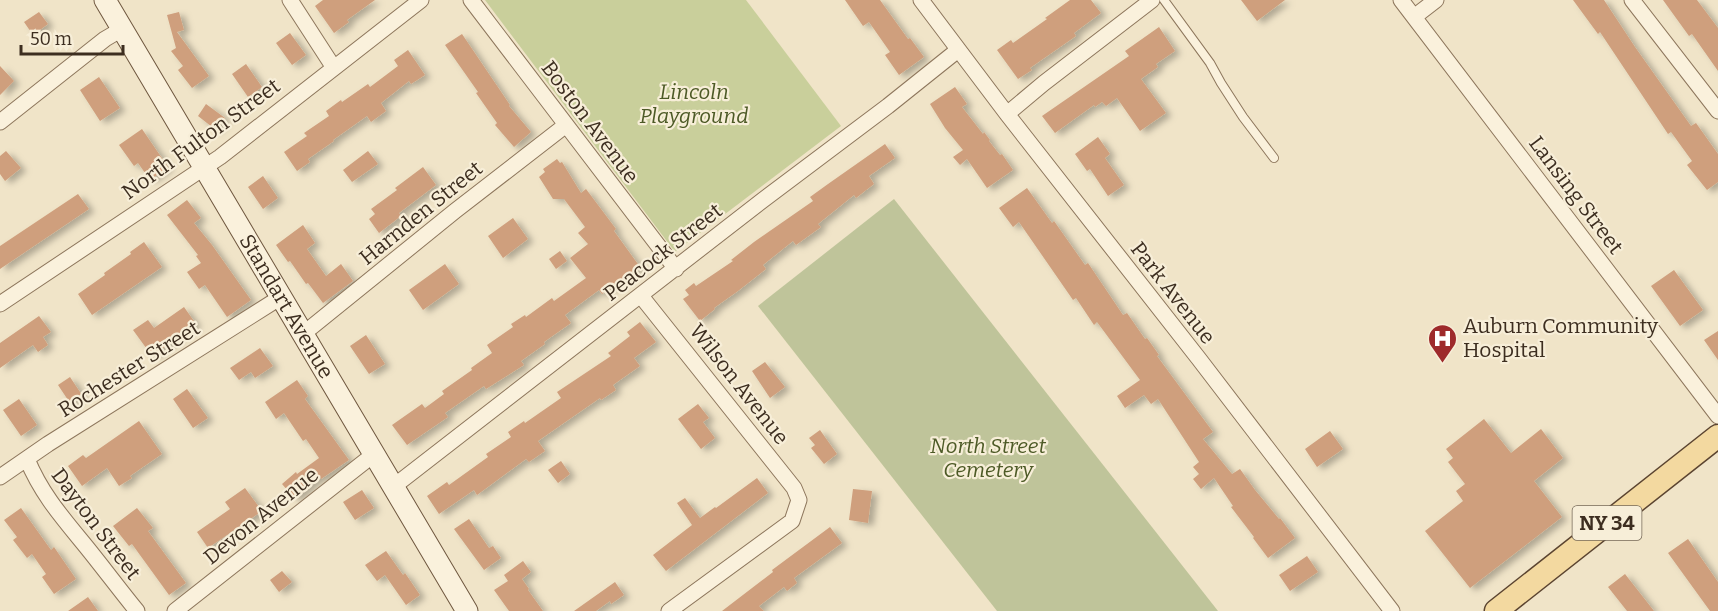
<svg xmlns="http://www.w3.org/2000/svg" width="1718" height="611" font-family="Bitter,serif">
<defs>
<filter id="shadow"><feDropShadow dx="5.5" dy="3" stdDeviation="3" flood-color="#0004"/></filter>
</defs>
<rect width="100%" height="100%" fill="#f0e4c8"/>
<path fill="#c9cf9b" d="M485 0H746L841 126 675 252Z"/>
<path fill="#bfc49a" d="M894 199 1218 611H997L758 306Z"/>
<path fill="#cf9f7d" filter="url(#shadow)" d="M323 0H375L347 20 349 22 334 33 315 6Z
M845 0H880L908 39 910 38 924 57 899 75 885 55 890 52 869 22 863 26Z
M1070 0H1091L1101 13 1074 33 1076 36 1030 68 1032 70 1018 79 997 50 1011 40 1013 43 1047 19 1045 18Z
M1241 0H1285L1257 21Z
M1573 0H1604L1635 47 1691 126 1696 123 1718 154V182L1707 190 1687 165 1692 161 1671 132 1668 134 1600 32 1598 34Z
M1663 0H1697L1718 28V71L1692 34 1689 36Z
M39 12 48 24 33 35 24 22Z
M179 12 184 30 177 32 209 76 192 88 178 70 183 66 171 51 176 48 167 15Z
M1159 27 1175 51 1156 64 1158 67 1141 79 1166 113 1140 131 1117 98 1106 106 1102 102 1095 107 1094 105 1055 133 1042 116 1129 56 1125 51Z
M290 33 306 55 292 65 276 43Z
M462 34 510 105 509 106 531 132 514 147 495 125 497 123 476 93 478 92 445 45Z
M408 50 425 75 411 84 409 81 381 103 386 111 371 122 367 116 333 140 334 141 308 159 310 162 297 171 284 152 307 136 304 133 329 116 326 111 341 100 342 102 368 84 370 87 398 66 394 60Z
M246 64 262 87 248 97 232 74Z
M0 66 14 81 0 95Z
M99 77 120 108 100 121 80 90Z
M955 87 967 104 962 107 983 134 984 132 990 140 989 141 1000 155 1002 154 1013 170 987 188 967 159 960 165 953 157 963 150 945 128 930 104Z
M206 104 225 118 216 130 198 116Z
M142 129 168 167 150 180 138 163 134 166 119 145Z
M1098 137 1110 154 1105 158 1124 185 1108 196 1090 169 1087 171 1075 154Z
M885 144 895 158 869 176 874 184 856 198 854 195 818 224 821 227 796 245 793 241 763 265 766 269 738 291 714 308 715 309 700 321 683 299 689 295 685 290 694 283 696 286 733 261 731 260 754 242 813 201 810 197 828 184Z
M6 151 21 168 5 181 0 174V156Z
M368 151 378 164 352 182 343 170Z
M557 159 560 163 562 162 581 193 586 189 616 229 614 231 640 267 602 294 599 290 565 315 571 323 544 342 545 344 521 361 524 365 486 389 484 386 445 413 448 417 407 445 392 425 422 404 425 408 444 394 442 391 472 370 471 368 492 353 487 345 513 327 511 324 525 315 526 317 552 298 554 301 586 278 570 258 588 244 578 233 585 227 564 199H553L539 177 545 172 543 169Z
M423 167 436 185 399 213 401 216 379 233 369 219 375 214 371 209 397 190 395 188Z
M263 176 278 198 263 209 248 187Z
M1027 188 1052 223 1054 221 1085 265 1088 263 1123 315 1127 313 1145 339 1147 338 1159 355 1157 356 1213 432 1203 439 1232 474 1240 469 1255 490 1279 519 1280 518 1295 538 1268 558 1253 538 1254 537 1231 507 1233 506 1214 478 1201 489 1193 479 1199 474 1193 467 1199 462 1158 399 1151 404 1144 395 1125 408 1117 396 1140 380 1097 322 1094 325 1076 298 1073 300 1019 222 1013 227 999 208Z
M78 194 89 209 0 269V246Z
M187 200 201 218 194 223 212 245 251 300 227 317 205 285 199 289 187 272 201 263 196 256 198 255 167 215Z
M513 218 528 239 503 258 488 236Z
M303 225 315 243 307 249 326 276 341 264 353 281 323 303 308 283 306 284 290 261 288 262 276 245Z
M144 242 162 267 92 315 78 294 105 275 104 273 131 254 130 252Z
M560 251 567 261 556 269 549 259Z
M445 264 459 284 423 310 409 290Z
M1674 270 1703 310 1680 326 1651 286Z
M184 307 196 324 152 356 133 330 148 320 154 328Z
M39 316 51 332 43 337 48 345 38 352 33 345 0 368V343Z
M640 322 656 342 634 358 640 366 613 385 616 390 601 400 600 398 538 441 545 451 529 462 526 459 477 495 474 490 439 514 427 496 447 482 449 485 488 457 486 454 511 437 508 432 524 421 525 423 561 398 557 392 611 356 608 353 630 336 627 332Z
M1718 331V360L1704 340Z
M366 335 385 364 369 374 350 346Z
M260 348 273 366 255 378 251 372 239 380 230 368Z
M765 362 785 387 770 398 752 371Z
M70 377 82 395 70 403 58 385Z
M297 380 308 396 305 399 349 460 321 479 320 477 295 499 282 484 296 472 297 474 319 458 306 439 303 441 284 413 276 419 265 402Z
M187 389 208 418 193 428 173 399Z
M19 399 37 425 21 436 3 410Z
M698 404 709 418 703 422 715 438 701 449 678 419Z
M1484 419 1511 453 1541 429 1563 458 1534 481 1562 517 1470 588 1425 531 1463 501 1456 491 1465 484 1448 462 1453 458 1446 449Z
M139 421 162 454 130 476 132 478 119 486 107 468 82 486 68 466 83 455 86 458Z
M820 430 837 454 824 464 811 448 815 445 809 438Z
M1330 431 1343 449 1317 467 1305 449Z
M561 461 570 474 558 483 548 470Z
M757 478 768 493 666 571 653 555 692 525 677 503 685 498 700 518 715 507 716 508Z
M245 488 262 511 208 548 197 532 230 509 225 502Z
M853 489 872 491 868 523 849 520Z
M362 490 374 508 355 520 343 502Z
M21 508 51 550 54 547 76 579 54 594 42 577 46 574 32 554 27 558 13 540 17 537 4 520Z
M137 508 153 528 148 531 186 583 169 595 132 544 129 546 113 526Z
M469 519 489 548 493 546 501 558 484 570 454 529Z
M830 527 842 543 794 578 797 583 787 591 784 587 759 606 764 611H722L773 572 772 570Z
M1688 539 1718 582V611H1710L1668 553Z
M386 551 403 575 405 573 420 595 406 605 385 575 377 581 365 565Z
M1307 556 1318 572 1290 591 1279 575Z
M523 561 531 572 522 579 529 589 528 590 543 611H509L494 590 508 581 504 575Z
M282 571 292 582 279 592 270 580Z
M1625 574 1654 611H1627L1608 587Z
M615 582 624 595 611 604 610 601 596 611H574Z
M88 597 98 611H68Z"/>
<g fill="none" stroke-linecap="round" stroke-linejoin="round">
<defs>
<path id="lane" d="M1164 0 1210 63 1221 83 1243 117 1274 158"/>
<path id="street" d="M290 0 334 68
M471 0 676 269
M921 0 1007 114 1199 359 1392 611
M1401 0 1718 416
M1632 0 1718 111
M1414 17 1436 0
M1007 114 1044 83 1152 0
M0 122 105 39 122 29
M641 296 794 488 799 500 792 521 669 611
M0 304 220 157 421 0
M303 334 455 211 566 125
M27 459C41 493 61 516 84 544 102 566 119 589 137 611
M0 477 48 444 281 297
M393 487 763 200 888 106 958 50
M175 611 373 455"/>
<g id="secondary">
<path id="s1" d="M105 0 467 611"/>
</g>
<path id="primary" d="M1496 611 1718 436"/>
</defs>
<use href="#lane" stroke="#8d765c" stroke-width="10"/>
<use href="#street" stroke="#8d765c" stroke-width="17"/>
<use href="#secondary" stroke="#6f573f" stroke-width="23"/>
<use href="#primary" stroke="#5b4430" stroke-width="25"/>
<use href="#lane" stroke="#faf1dc" stroke-width="8"/>
<use href="#street" stroke="#faf1dc" stroke-width="15"/>
<use href="#secondary" stroke="#faf1dc" stroke-width="21"/>
<use href="#primary" stroke="#f3d9a0" stroke-width="22"/>
</g>
<defs>
<symbol id="hospital-pin" viewBox="-11 -11 22 30"><path d="M0 17L-7.5 6A9.5 9.5 0 1 1 7.5 6Z" fill="#9e2a2b" stroke="#f7eed8"/><path d="M-5-5h3v3.5h4V-5h3V5h-3V1.5h-4V5h-3Z" fill="#fff"/></symbol>
</defs>
<g fill-rule="evenodd">
<use href="#hospital-pin" x="1426" y="322" width="33" height="45"/>
</g>
<g text-anchor="middle" dominant-baseline="central" stroke-width="4.5" stroke-linejoin="round" paint-order="stroke">
<rect fill="#f7eed8" stroke="#756857" stroke-width="1.5" x="1572.5" y="506" width="69" height="34" rx="4.5"/>
<g font-size="20" font-weight="bold" fill="#3d2e20">
<text x="1607" y="523">NY 34</text>
</g>
<g font-size="21" font-style="italic" fill="#4d5a26" stroke="#f7eed8">
<text x="694" y="92">Lincoln<tspan x="694" dy="24">Playground</tspan></text>
<text x="988" y="446">North Street<tspan x="988" dy="24">Cemetery</tspan></text>
</g>
<g font-size="21" fill="#3d2e20" stroke="#f7eed8">
<text transform="translate(590 122) rotate(53)">Boston Avenue</text>
<text transform="translate(201 139) rotate(-36)">North Fulton Street</text>
<text transform="translate(1576 195) rotate(53)">Lansing Street</text>
<text transform="translate(421 213) rotate(-39)">Harnden Street</text>
<text transform="translate(663 252) rotate(-38)">Peacock Street</text>
<text transform="translate(1173 293) rotate(52)">Park Avenue</text>
<text stroke="none"><textPath href="#s1" startOffset="356">Standart Avenue</textPath></text>
<text transform="translate(129 369) rotate(-32)">Rochester Street</text>
<text transform="translate(739 384) rotate(52)">Wilson Avenue</text>
<text transform="translate(261 516) rotate(-39)">Devon Avenue</text>
<text transform="translate(96 524) rotate(53)">Dayton Street</text>
</g>
<g font-size="21" fill="#3d2e20" stroke="#f7eed8" text-anchor="start">
<text x="1463" y="326">Auburn Community<tspan x="1463" dy="24">Hospital</tspan></text>
</g>
</g>
<path d="M21 45v9h102v-9" fill="none" stroke="#3d2e20" stroke-width="3"/>
<text x="30" y="45" font-size="18" fill="#3d2e20" stroke="#f7eed8" stroke-width="4.5" paint-order="stroke">50 m</text>
</svg>
